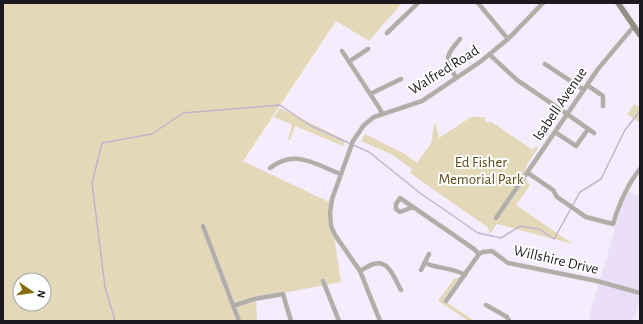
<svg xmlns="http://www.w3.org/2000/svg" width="643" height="324" font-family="'Alegreya Sans',sans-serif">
<rect width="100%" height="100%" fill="#f5edfd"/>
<path fill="#eadff6" d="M629 191 640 197V300L634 318H632L631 321H589L590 313 608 253 615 227 622 206Z"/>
<path fill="#e3d8b8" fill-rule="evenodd" d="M3 3H402L369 41 336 21 243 161 329 202 341 282 256 298 257 321H3ZM20 280H44V304H20Z
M634 104 640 108V123L627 114Z
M280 108 345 140 343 146 295 126 290 140H288L292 125 274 117Z
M471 117H485V121L489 123 490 121 533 150 536 146 538 148C530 160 518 172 530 185L516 205 573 244 497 224 489 235V230L487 227 410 173 412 169 391 154 361 141 365 134 405 154 417 163 431 143 435 121 439 138Z
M460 277 443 300 475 321H468L438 301 454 279Z"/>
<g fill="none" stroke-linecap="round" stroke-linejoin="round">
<path stroke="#c2b3d1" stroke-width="1.5" d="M115 321 105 287 92 183 102 143 152 134 183 113 280 105 311 126 369 152 420 193 478 233 501 238 520 226 539 229 554 239 580 192 601 179 625 130 640 111"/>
<defs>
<path id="street" d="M478 3 508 39
M387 33 418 3
M342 51 380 109 382 114
M490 55 517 80 567 114
M350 61 368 49
M545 64 584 90
M456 78C445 57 445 57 460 39
M587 85 603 96V106
M370 94 401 79
M567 114 594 133
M555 132 576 146 586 132
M270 168C295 148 316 165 341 174
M528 173 553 190 557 197 586 217 613 224C619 204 627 185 640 169
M413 207 400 212 396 209V204L400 198 474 249 479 254 483 252 492 251 508 263 597 281 640 293
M496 218 598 69 634 26
M203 226 239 321
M425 263C438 269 452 267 465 275
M421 270 429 254
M360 271C364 269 369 265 374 264 389 259 395 280 401 290
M323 281 339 321
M446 301 479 254
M486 305 507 317 509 321
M233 306 254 299 283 294 291 321
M380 321 360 271 335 235 331 226 330 213 332 199 353 141 364 125 374 117 422 101 480 62 508 39 543 3"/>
<path id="secondary" d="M618 3 640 35"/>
</defs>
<use href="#street" stroke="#d2cbd9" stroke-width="5"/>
<use href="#secondary" stroke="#d2cbd9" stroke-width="6"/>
<use href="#street" stroke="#b0aea7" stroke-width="4"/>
<use href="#secondary" stroke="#918e84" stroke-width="5.5"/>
</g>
<g text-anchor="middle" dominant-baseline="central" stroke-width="4" stroke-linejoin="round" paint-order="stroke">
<g font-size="15" fill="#1c191e" stroke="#fff">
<text transform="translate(444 70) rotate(-32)">Walfred Road</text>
<text transform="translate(560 104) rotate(-56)">Isabell Avenue</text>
<text transform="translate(556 260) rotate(13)">Willshire Drive</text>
</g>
<g font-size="15" fill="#5c4b14" stroke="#fff">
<text x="481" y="162">Ed Fisher<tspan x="481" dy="17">Memorial Park</tspan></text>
</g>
</g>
<rect width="643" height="324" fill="none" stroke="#1c191e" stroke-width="8"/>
<g transform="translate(32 292) rotate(103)"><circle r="19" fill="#ffffff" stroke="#a4a3a5"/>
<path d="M0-3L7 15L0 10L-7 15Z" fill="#876d0c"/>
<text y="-6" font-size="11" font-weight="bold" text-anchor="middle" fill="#1c191e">N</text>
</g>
</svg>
